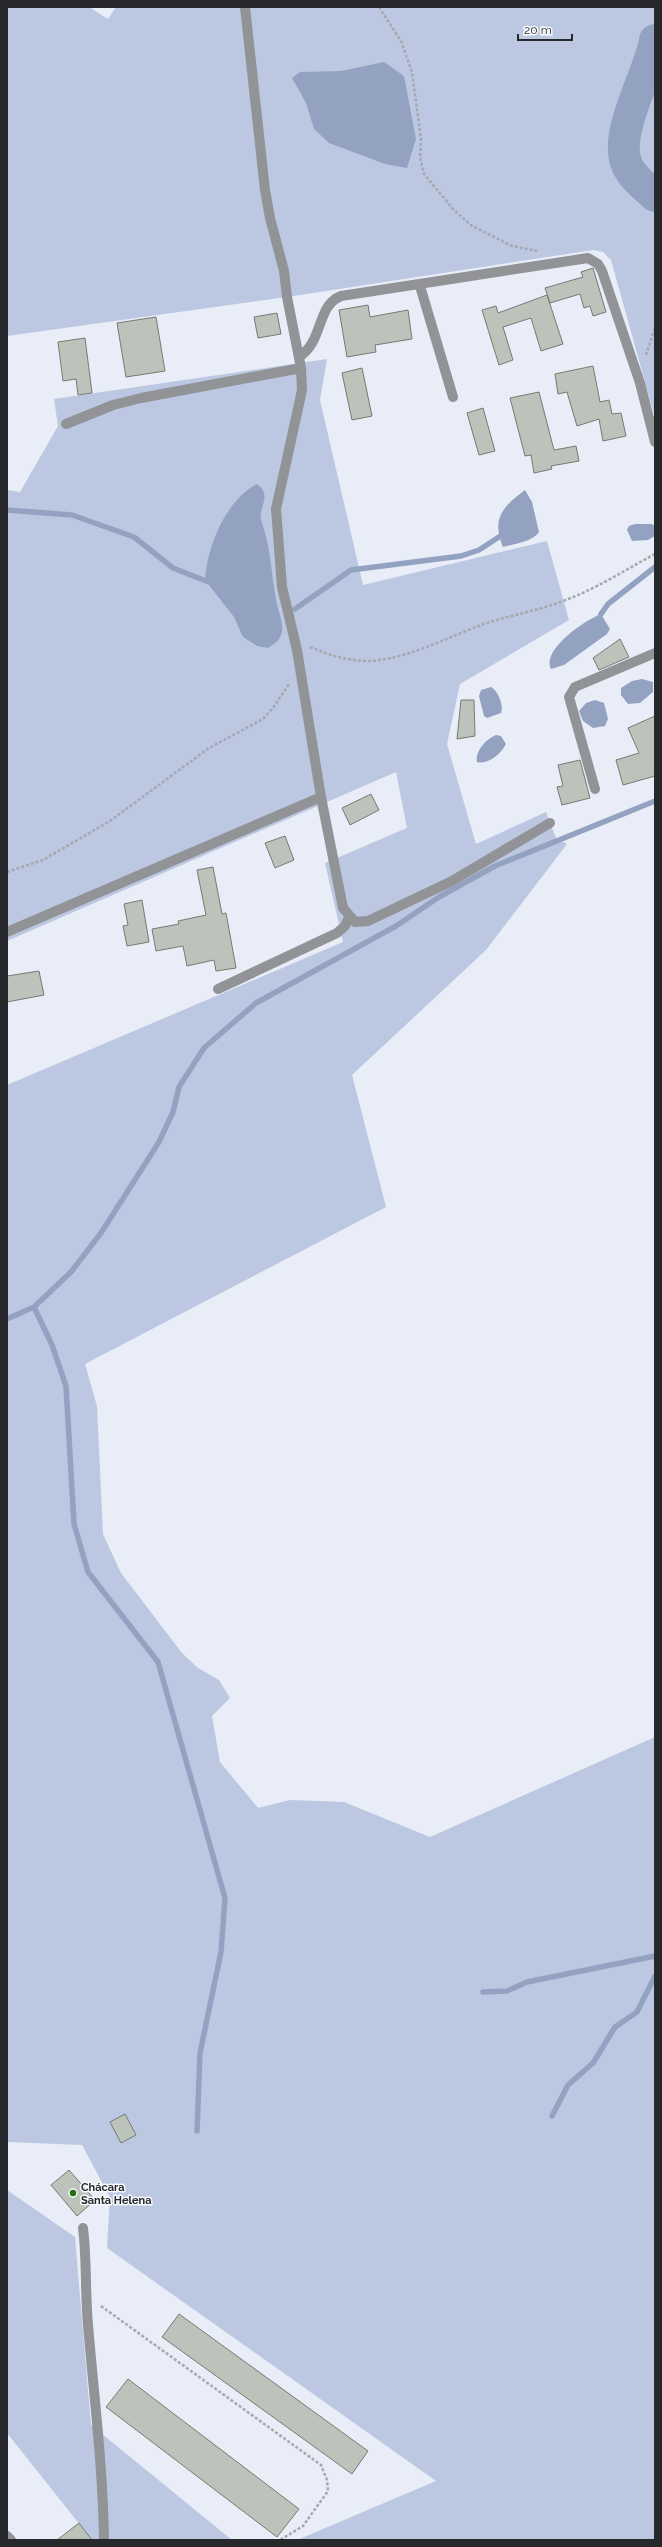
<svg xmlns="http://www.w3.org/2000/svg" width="662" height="2547" font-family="Raleway,sans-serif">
<rect width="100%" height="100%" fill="#e9edf7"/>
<path fill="#bcc7e2" d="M7 7H89L108 19 116 7H655V418L611 260 603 252 593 250 287 297 7 336Z
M327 359 320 400 363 585 547 541 569 620 460 684 447 744 476 844 546 812 556 838 567 844 486 950 352 1075 386 1207 85 1364 97 1406 103 1534 121 1573 182 1653 198 1668 219 1680 230 1698 212 1716 220 1762 258 1808 290 1800 344 1802 430 1837 655 1737V2540H297L436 2481 107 2248 110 2197 82 2145 7 2142V1085L343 942 325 863 407 828 396 772 7 941V490L20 492 58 426 54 399Z
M7 2190 75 2237 91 2425 232 2540H92L7 2433Z"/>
<path fill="#94a2c2" d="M384 62 404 76 416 139 407 168 385 164 329 143 314 129 306 103 292 78 300 72 341 71Z
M257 484C274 496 256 509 262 523 271 548 271 573 276 599 277 608 284 623 282 632 280 641 275 643 268 648L257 646 243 637 234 617 205 580C207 546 226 500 257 484Z
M525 490 532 502 539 532C532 542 514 544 503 547 491 519 503 506 525 490Z
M635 524H652L655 526V536L648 540 632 541 627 530 629 526Z
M601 614 610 629 607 634 564 665 551 669C541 650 585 620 601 614Z
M642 679 653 682V692L640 703 628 704 621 695V688L632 681Z
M491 687C498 691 504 705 501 713L487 718 484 716 479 696 481 690Z
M595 700 604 703 608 719 605 726 593 728 583 721 579 711 586 703Z
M496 735 501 736 506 744C501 754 488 765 477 762 475 751 486 739 496 735Z"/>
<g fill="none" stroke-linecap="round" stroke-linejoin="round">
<path stroke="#94a2c2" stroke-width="5.5" d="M7 510 72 515 134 537 173 568 211 583
M295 609 351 570 461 556 479 550 505 533
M601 614 608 604 655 567
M34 1307 52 1345 66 1386 74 1524 88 1572 158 1662 225 1898 221 1952 200 2053 197 2131
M7 1319 34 1307 71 1272 101 1233 159 1142 173 1112 179 1087 204 1048 256 1003 396 926 439 897 495 866 655 801
M483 1992 507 1991 527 1982 655 1956
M552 2116 568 2085 593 2063 615 2027 637 2012 655 1976"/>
<path stroke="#94a2c2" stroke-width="32" d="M655 40C650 75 607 141 631 172 637 181 647 188 655 196"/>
</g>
<path fill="#bcc3bb" stroke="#757b73" d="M593 268 606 312 593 316 590 306 584 308 580 294 550 303 545 288 583 277 581 272Z
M547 295 563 344 541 351 531 318 503 327 513 360 499 365 482 310 496 306 498 313Z
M368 305 370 317 408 310 412 339 375 345 376 352 347 357 339 310Z
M277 313 281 334 258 338 254 317Z
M156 317 165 371 126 377 117 323Z
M85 338 92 393 78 395 76 379 63 381 58 342Z
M593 366 600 402 609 400 612 414 621 413 626 436 603 441 599 419 577 426 567 392 558 394 555 374Z
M362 368 372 416 352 420 342 373Z
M539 392 554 450 576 446 579 461 551 466 552 469 534 473 531 455 525 456 510 398Z
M483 408 495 451 479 455 467 413Z
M620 639 629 657 599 670 593 658Z
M461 700H474L475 736 457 739Z
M655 716V776L623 785 616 760 639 753 628 728Z
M580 760 590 798 562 805 557 787 563 786 558 765Z
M371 794 379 810 350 825 342 808Z
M285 836 294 860 275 868 265 843Z
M213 867 222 914 226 913 236 968 216 971 214 960 187 966 183 946 156 951 152 929 179 924 178 921 206 915 197 870Z
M142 900 149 942 127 946 123 926 128 925 124 904Z
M39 971 44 995 7 1002V976Z
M125 2114 136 2135 121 2143 110 2122Z
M69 2170 95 2200 77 2216 51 2185Z
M179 2314 368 2451 352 2474 162 2337Z
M128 2379 299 2509 277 2537 106 2407Z
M79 2523 92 2540H57Z"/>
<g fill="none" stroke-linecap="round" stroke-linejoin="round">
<path stroke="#a5a8af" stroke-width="2.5" stroke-dasharray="3 2" stroke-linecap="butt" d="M379 7 401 41 412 72 421 139 420 157 424 174 453 209 472 226 512 246 537 251
M646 355 655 328
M310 647C329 655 348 661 369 661 408 659 448 637 484 624 510 615 538 611 563 601 596 589 625 570 655 554
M7 872 43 860 110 821 209 748 263 719 273 708 289 684
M101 2306 321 2465 327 2480 328 2491 303 2526 280 2540"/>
<path stroke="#919397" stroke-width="10" d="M245 7 265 190 270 218 284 271 287 297 301 368 302 390 276 509 282 587 297 650 321 797 343 908 355 922 368 921 452 881 550 823
M420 286 453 397
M299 357C324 341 316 306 341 296L588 258 598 264 602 271 640 383 655 442
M66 424 113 405 141 398 301 368
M595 789 569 697 575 687 655 653
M7 932 321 797
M218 989 337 933 345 926 349 917
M83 2228C87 2260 85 2292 88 2325 94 2396 103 2468 104 2540
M7 2536 11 2540"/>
</g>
<circle fill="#246f11" stroke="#f9fbfe" stroke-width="1.5" cx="73" cy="2193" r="4"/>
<g text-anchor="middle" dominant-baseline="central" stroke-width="3" stroke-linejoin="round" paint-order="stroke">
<g font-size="11" font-weight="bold" fill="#26282b" stroke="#f9fbfe" text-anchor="start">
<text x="81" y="2187">Chácara<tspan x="81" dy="13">Santa Helena</tspan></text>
</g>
</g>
<rect width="662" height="2547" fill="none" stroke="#26282b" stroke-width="16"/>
<path d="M518 34v6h54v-6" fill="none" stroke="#26282b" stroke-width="2"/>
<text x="524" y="34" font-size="12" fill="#26282b" stroke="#f9fbfe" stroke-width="3" paint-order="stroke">20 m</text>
</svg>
